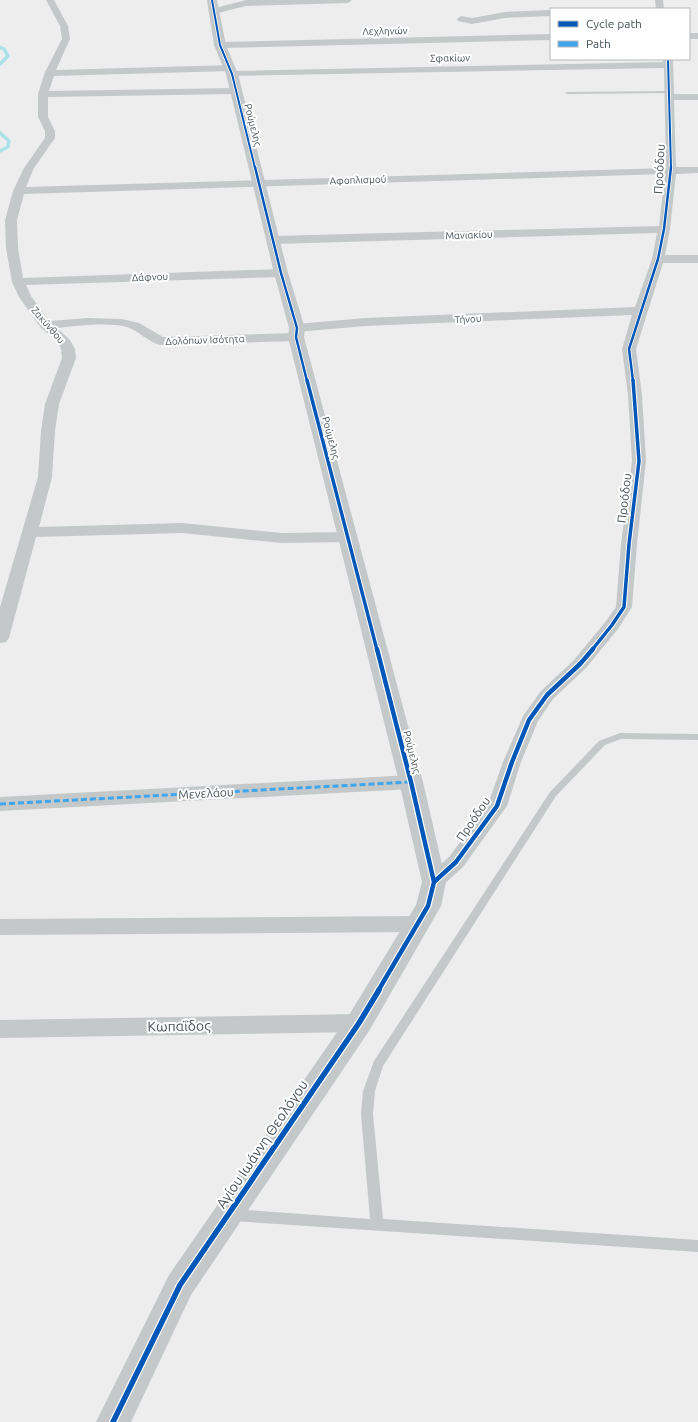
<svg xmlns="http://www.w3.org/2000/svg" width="698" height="1422" font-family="Ubuntu,sans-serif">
<rect width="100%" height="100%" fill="#eeeded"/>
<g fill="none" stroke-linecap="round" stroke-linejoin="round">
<path stroke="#a9e2e7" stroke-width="3.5" d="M0 47 4 49 8 56 0 64
M0 133 9 141 8 147 0 151"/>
<path fill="#c4c8c9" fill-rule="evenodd" d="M669 91 671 92V93L567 94 565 93 567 92Z
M620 733 698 734V740L621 739 605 745 556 796 383 1066 375 1091 373 1114 383 1219 698 1240V1252L233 1221 229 1219 227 1215 229 1211 233 1209 370 1219 361 1114 363 1091 374 1061 550 792 599 741Z"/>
<path fill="#c4c8c9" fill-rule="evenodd" d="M46 0H54L68 26 70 39 56 70 231 65 236 68 231 71 54 76 49 91 236 88 241 91 236 94 48 97V117L55 131V138L34 168 26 187 666 168 664 68 229 76 227 74 232 71 663 62V59H673L674 94H698V100H674L676 167H698V173L676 174 670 229 665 255H698V263H663L636 349 642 395 646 461 637 544 632 607 618 629 586 668 553 699 538 721 521 762 507 806 463 867 441 887 434 890 427 887 424 882 427 877 449 857 488 804 503 762 523 716 541 691 574 660 606 621 616 607 621 544 632 461 628 395 622 349 632 315 365 326 297 332 292 331 291 328 292 325 297 324 365 318 635 307 652 259 657 233 274 244 270 242 268 240 270 238 274 236 659 226 665 174 24 194 17 220 18 248 23 278 281 269 285 270 287 273 285 276 281 277 26 285 31 296 49 321 88 318 122 319 139 323 163 337 296 333 301 334 302 337 301 340 296 341 160 345C148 342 139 331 127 327 107 322 77 326 57 328L70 340 75 349 76 358 59 404 55 431 52 477 39 527 182 523 282 533 348 532 354 534 356 537 354 540 348 542 282 543 182 533 36 537 9 638 6 642 0 643V607L38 477 41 431 45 404 62 358 61 349 58 342 41 328 19 297 12 282 6 248 5 220 13 191 24 168 45 138V131L38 117V94L45 72 62 39 60 26Z
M246 0H352L348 3 246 6 214 14 210 11 211 9Z
M655 0H663L664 9H656Z
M551 10V16L505 18 472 24 458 21 457 19 461 16 472 18 505 12Z
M689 33H698V39H689Z
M551 34V40L220 48 215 45 220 42Z
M411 775 418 777 420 782 418 787 411 789 0 811V797Z
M417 916 424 918 427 924 424 930 417 932 0 935V919Z
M359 1014 367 1017 370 1023 367 1029 359 1032 0 1038V1020Z"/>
<path fill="#c4c8c9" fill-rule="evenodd" d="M207 0H217L226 45 238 74 288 273 305 328 304 337 423 782 446 882 441 906 369 1031 191 1295 131 1422H96L169 1275 349 1015 416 905 422 882 399 782 288 337 289 328 274 273 226 74 214 45Z"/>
<path stroke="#3fa5ed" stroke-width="3" stroke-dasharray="6 3" stroke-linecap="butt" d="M0 804 411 782"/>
<defs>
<path id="cycleway-far4" d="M212 0 220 45 232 74 255 168
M668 59 671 168"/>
<path id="cycleway-far3" d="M255 167 281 273 297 328 296 337 307 381
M633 381 629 349 658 259 664 229 671 167"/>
<path id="cycleway-far2" d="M307 380 377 650
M592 650 612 625 624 607 629 544 639 461 633 380"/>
<path id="cycleway-far1" d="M377 649 411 782 434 882 428 906 378 991
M434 882 456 862 497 806 512 762 529 720 547 695 580 664 593 649"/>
<path id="cycleway" d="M113 1422 180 1285 359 1023 379 990"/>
</defs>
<use href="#cycleway-far4" stroke="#fff" stroke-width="3.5"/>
<use href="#cycleway-far3" stroke="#fff" stroke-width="4"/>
<use href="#cycleway-far2" stroke="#fff" stroke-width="5.5"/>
<use href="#cycleway-far1" stroke="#fff" stroke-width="7"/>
<use href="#cycleway" stroke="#fff" stroke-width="8"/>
<use href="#cycleway-far4" stroke="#0057b8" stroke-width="2"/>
<use href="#cycleway-far3" stroke="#0057b8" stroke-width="2.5"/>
<use href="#cycleway-far2" stroke="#0057b8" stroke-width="3.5"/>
<use href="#cycleway-far1" stroke="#0057b8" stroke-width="4.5"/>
<use href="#cycleway" stroke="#0057b8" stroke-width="5.5"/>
</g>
<g text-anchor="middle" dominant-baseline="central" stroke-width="4" stroke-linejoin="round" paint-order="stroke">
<g font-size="10" fill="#465158" stroke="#fff">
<text transform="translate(385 31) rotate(-1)">Λεχληνών</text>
<text transform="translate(450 58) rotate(-1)">Σφακίων</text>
<text transform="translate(253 125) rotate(76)">Ρούμελης</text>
<text transform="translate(358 180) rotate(-2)">Αφοπλισμού</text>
<text transform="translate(469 235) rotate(-2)">Μανιακίου</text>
<text transform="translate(150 277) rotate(-2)">Δάφνου</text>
<text transform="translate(468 319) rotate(-3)">Τήνου</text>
<text transform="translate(48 325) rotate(49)">Ζακύνθου</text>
<text transform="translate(205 340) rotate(-2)">Δολόπων Ισότητα</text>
<text transform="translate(331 438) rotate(75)">Ρούμελης</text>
<text transform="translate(412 752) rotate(76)">Ρούμελης</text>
</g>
<g font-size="12" fill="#465158" stroke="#fff">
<text transform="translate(659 169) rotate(-87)">Προόδου</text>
<text transform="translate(624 498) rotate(-83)">Προόδου</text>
<text transform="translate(206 793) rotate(-3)">Μενελάου</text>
<text transform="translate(473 819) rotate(-56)">Προόδου</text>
</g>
<g font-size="14" fill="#465158" stroke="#fff">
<text transform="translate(179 1026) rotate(-1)">Κωπαΐδος</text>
<text transform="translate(262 1144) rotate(-56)">Αγίου Ιωάννη Θεολόγου</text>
</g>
</g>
<rect x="550" y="8" width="140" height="52" fill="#ffffff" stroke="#b5b9bc"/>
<rect x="558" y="21" width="20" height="6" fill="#0057b8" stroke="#b5b9bc"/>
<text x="586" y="28" font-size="12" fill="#465158">Cycle path</text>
<rect x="558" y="41" width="20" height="6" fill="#3fa5ed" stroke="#b5b9bc"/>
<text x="586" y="48" font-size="12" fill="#465158">Path</text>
</svg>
